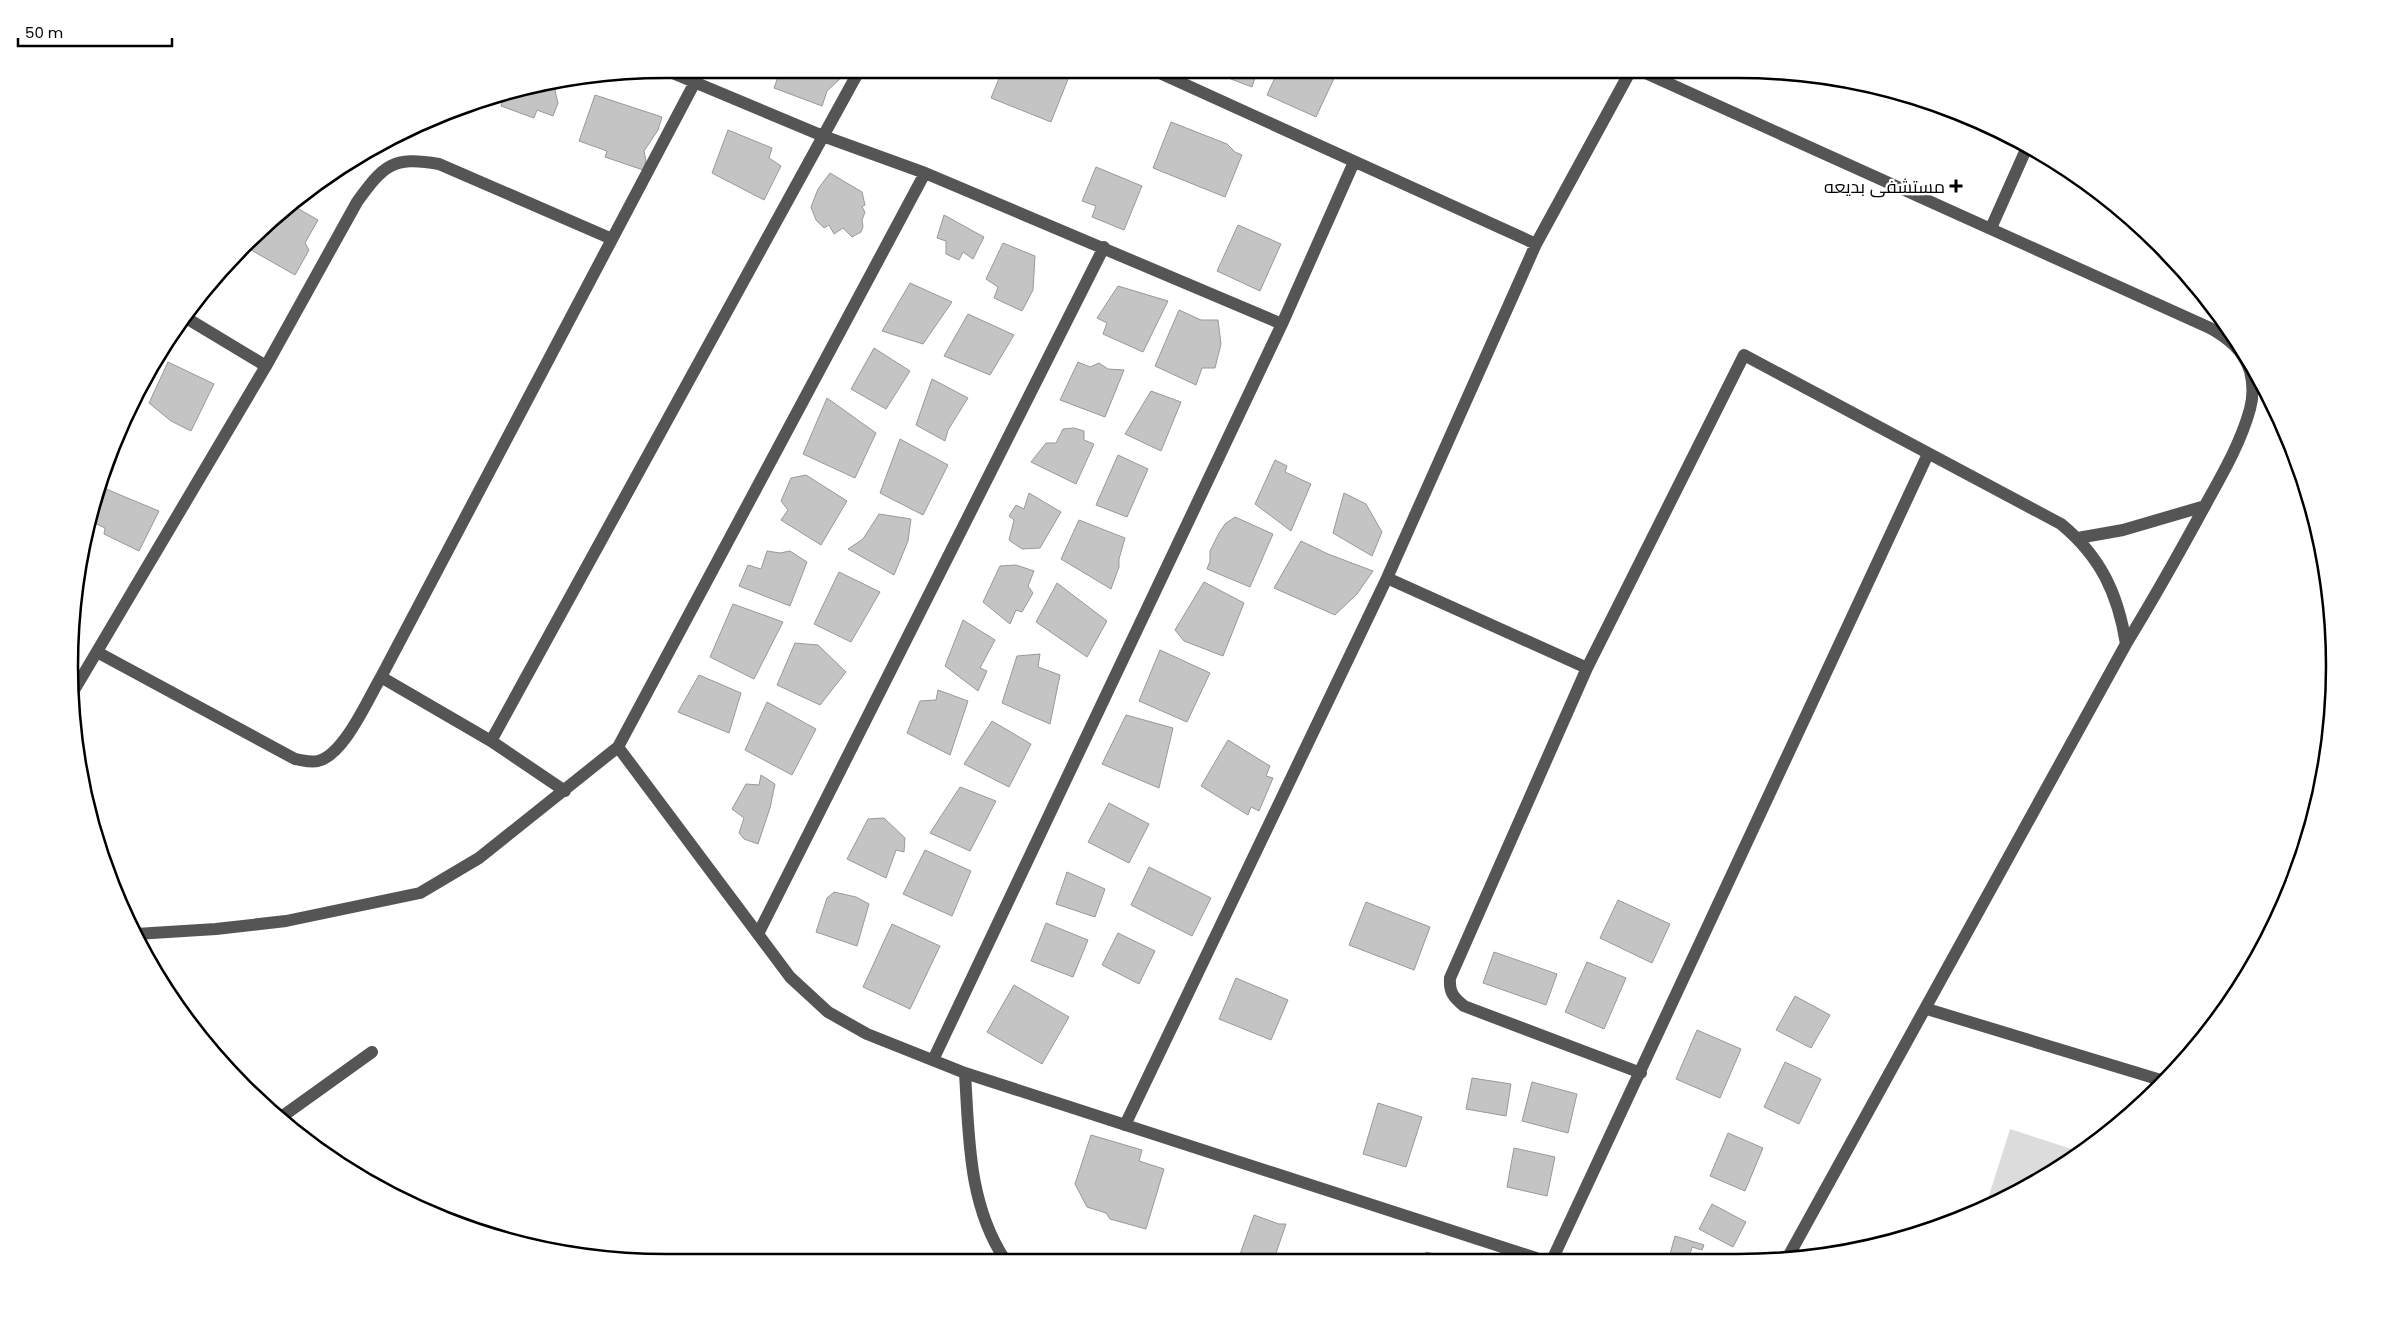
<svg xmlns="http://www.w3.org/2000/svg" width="2403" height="1331" font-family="Poppins,Cairo,sans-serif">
<rect width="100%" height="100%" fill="#fff"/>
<path fill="#dcdcdc" d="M2010 1129 2081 1152 2069 1162 1987 1202Z"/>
<path fill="#c4c4c4" stroke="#999" d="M781 69H846L843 76 827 91 822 106 774 88Z
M1003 69H1043L1052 73 1054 69H1072L1051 122 991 98Z
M1225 69H1258L1252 87 1223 76Z
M1279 69 1327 70 1336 74 1316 117 1267 95Z
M560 79 555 91 558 103 553 116 537 110 534 118 501 106 506 92Z
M595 95 662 117 658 130 644 151 646 161 643 170 605 157 607 151 579 141Z
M1171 122 1227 144 1235 152 1242 155 1225 197 1153 168Z
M728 130 772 148 769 158 781 166 764 200 712 173Z
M1096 167 1142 186 1124 230 1092 217 1096 206 1082 201Z
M830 173 862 192 865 205 862 207 865 212 862 220 863 227 861 232 852 237 843 228 834 234 829 225 824 228 816 220 811 207 818 189Z
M290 204 318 220 305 243 309 250 295 275 244 246Z
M944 215 984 237 973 259 963 252 959 260 946 254V241L937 238Z
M1238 225 1281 244 1260 291 1217 271Z
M1003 243 1035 256 1033 290 1022 311 994 298 998 287 986 279Z
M910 283 952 302 923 344 882 331Z
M1118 286 1168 301 1143 352 1103 334 1107 323 1097 318Z
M1179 310 1201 320H1218L1221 344 1215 368H1202L1196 385 1155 366Z
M968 314 1014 335 990 375 944 356Z
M874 348 910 371 886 409 851 389Z
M168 362 214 384 191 431 171 421 149 403Z
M1078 362 1090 367 1099 363 1108 369 1124 370 1105 417 1060 400Z
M932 379 968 398 948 430 945 441 916 425Z
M1151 391 1181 402 1161 451 1125 434Z
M827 398 876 433 855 478 803 454Z
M1074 428 1084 431V440L1094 444 1076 484 1031 462 1046 443H1056L1063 429Z
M900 439 948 465 923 515 880 493Z
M1118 455 1148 469 1127 517 1096 505Z
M1275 460 1287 466 1285 472 1311 484 1291 531 1255 504Z
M806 475 847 501 821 545 781 520 788 510 781 501 791 478Z
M106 489 159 511 139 551 104 534 105 528 88 520 96 493Z
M1029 493 1061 512 1040 548 1022 549 1009 540 1014 520 1009 516 1016 505 1024 509Z
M1344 493 1366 504 1382 532 1372 556 1333 533Z
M879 514 911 519 908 541 894 575 848 549 863 539Z
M1235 517 1273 534 1250 587 1207 569 1210 561V551L1219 533 1225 524Z
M1079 520 1125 538 1119 559V567L1111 589 1061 559Z
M1301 541 1328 554 1373 571 1357 594 1335 615 1274 588Z
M767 551 780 553 790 551 807 562 790 606 739 586 748 565 761 569Z
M1016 565 1034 571 1028 586 1033 593 1022 612 1016 610 1010 624 983 602 1000 566Z
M839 572 880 592 851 642 814 624Z
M1204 582 1244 603 1223 656 1184 641 1175 630Z
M1057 583 1107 621 1087 657 1036 622Z
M733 604 783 622 754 679 710 657Z
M963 620 995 640 980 668 987 671 978 691 945 666Z
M795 643 818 645 846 672 820 705 777 685Z
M1160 650 1210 673 1187 722 1139 701Z
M1040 654 1038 667 1060 675 1050 724 1002 703 1017 656Z
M699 675 741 693 729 733 678 712Z
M938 690 968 701 950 755 907 733 920 701 936 700Z
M767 702 816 729 792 775 745 750Z
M1126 715 1173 728 1159 788 1102 764Z
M992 721 1031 744 1009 787 964 764Z
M1228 740 1270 766 1266 776 1273 778 1259 811 1251 807 1248 815 1201 786Z
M761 775 775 784 770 808 758 844 744 839 739 833 744 818 732 809 746 784 759 785Z
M960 787 996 801 970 851 930 833Z
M1109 803 1149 824 1129 863 1088 842Z
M884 818 905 838 904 852 896 850 886 878 847 859 868 819Z
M925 850 971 871 952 916 903 894Z
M1149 867 1211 898 1192 936 1131 905Z
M1067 872 1105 889 1095 917 1056 904Z
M834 892 856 897 869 904 857 946 816 932 827 898Z
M1618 900 1670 924 1652 963 1600 938Z
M1366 902 1430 927 1414 970 1349 945Z
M1046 923 1088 940 1073 977 1031 961Z
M892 924 940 946 910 1009 863 987Z
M1118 933 1155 951 1139 984 1102 965Z
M1494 952 1557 974 1546 1005 1483 983Z
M1587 962 1626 978 1604 1029 1565 1012Z
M1236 978 1288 1000 1271 1040 1219 1019Z
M1014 985 1069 1017 1042 1064 987 1032Z
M1795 996 1830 1015 1811 1048 1776 1030Z
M1697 1030 1741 1049 1720 1098 1676 1079Z
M1785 1062 1821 1079 1799 1124 1764 1107Z
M1472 1078 1511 1084 1506 1116 1466 1109Z
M1532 1082 1577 1094 1568 1133 1522 1121Z
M1378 1103 1422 1117 1406 1167 1363 1154Z
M1728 1133 1763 1148 1745 1191 1710 1176Z
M1091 1135 1142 1150 1139 1161 1164 1169 1146 1229 1110 1219 1106 1213 1087 1207 1075 1184Z
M1514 1148 1555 1157 1547 1196 1507 1187Z
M1712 1204 1746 1222 1733 1247 1699 1229Z
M1254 1215 1279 1224H1286L1274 1259H1246L1239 1257Z
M1675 1236 1704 1245 1702 1250 1692 1247 1689 1258H1669Z
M1426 1252 1451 1258H1424Z"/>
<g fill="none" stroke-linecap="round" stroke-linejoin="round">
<path stroke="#555" stroke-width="12" d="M663 69 823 136 925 173 1282 324
M1151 69 1536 244
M1639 70 2210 328C2228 338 2243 350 2250 371 2253 383 2253 398 2250 409 2241 442 2223 473 2207 502 2181 550 2154 598 2126 644L1788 1257
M1991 228 2028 145
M183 316 266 366
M2078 538 2123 530 2205 506
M1387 578 1587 668
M97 652 295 759C302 760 311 763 318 761 344 755 368 699 381 677L695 82
M381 677 491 741 565 791
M70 697 266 366 357 202C384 165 392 156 439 164L612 239
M491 741 860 69
M618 747 790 977 828 1012 867 1034 965 1073 1536 1258
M136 934 216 929 286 921 420 893 479 858 618 747 925 173
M758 934 1104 247
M1927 1009 2164 1081
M933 1060 1282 324 1354 162
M965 1073C969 1137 968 1204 1005 1260
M1641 1073 1464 1006C1453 997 1449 992 1450 978L1587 668 1744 355 2061 524C2101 557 2118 594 2126 644
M280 1118 372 1052
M1125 1125 1387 578 1536 244 1631 70
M1553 1258 1928 454"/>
</g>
<path fill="#000" stroke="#fff" stroke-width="2" d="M1953.5 178.5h5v5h5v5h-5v5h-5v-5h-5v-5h5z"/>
<g text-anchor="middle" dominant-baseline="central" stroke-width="4.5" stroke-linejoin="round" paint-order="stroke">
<g font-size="18" fill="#000" stroke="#fff" text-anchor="end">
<text x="1945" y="186">مستشفى بديعه</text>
</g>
</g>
<path d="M0 0H2403V1331H0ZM666 78H1738A588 588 0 0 1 2326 666V666A588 588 0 0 1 1738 1254H666A588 588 0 0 1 78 666V666A588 588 0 0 1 666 78Z" fill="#fff" fill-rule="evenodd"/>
<path fill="none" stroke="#000" stroke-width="2.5" d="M666 78H1738A588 588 0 0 1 2326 666V666A588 588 0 0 1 1738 1254H666A588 588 0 0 1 78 666V666A588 588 0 0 1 666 78Z"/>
<path d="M18 38v8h154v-8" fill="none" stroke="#000000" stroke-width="2.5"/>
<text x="25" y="38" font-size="15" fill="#000000" stroke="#ffffff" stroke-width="4" paint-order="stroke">50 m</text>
</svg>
